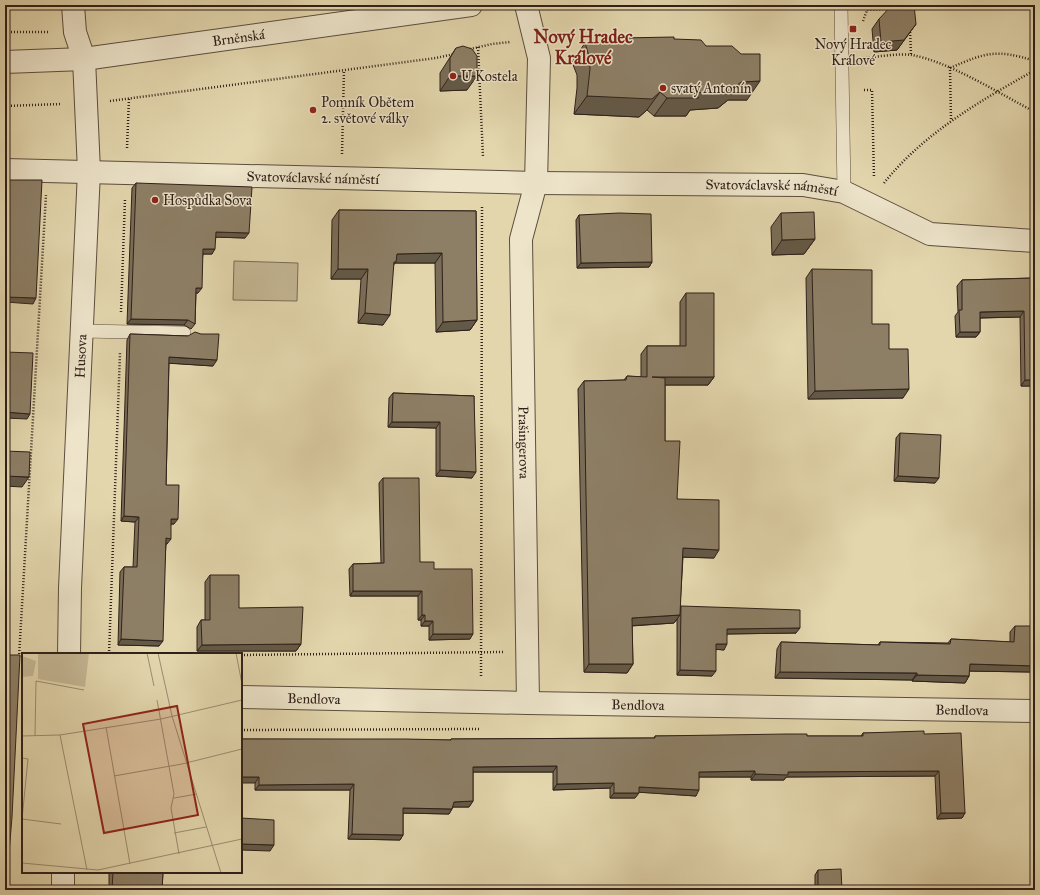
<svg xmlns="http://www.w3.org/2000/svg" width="1040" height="895" font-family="'IM FELL Great Primer',serif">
<rect width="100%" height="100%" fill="#e3d6ad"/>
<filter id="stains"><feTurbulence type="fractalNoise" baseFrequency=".005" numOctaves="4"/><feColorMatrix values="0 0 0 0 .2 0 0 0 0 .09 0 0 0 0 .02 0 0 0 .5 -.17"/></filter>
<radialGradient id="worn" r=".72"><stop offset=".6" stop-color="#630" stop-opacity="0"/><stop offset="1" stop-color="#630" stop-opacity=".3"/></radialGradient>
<path fill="#c4b794" stroke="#7a6c56" d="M234 261 298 263 297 301 233 300Z"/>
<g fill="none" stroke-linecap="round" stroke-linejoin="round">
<defs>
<path id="service" d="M841 5 844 192
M82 331 184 333"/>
<g id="minor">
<path id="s1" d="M526 5 539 58 536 183 521 239 528 703"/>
<path id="s2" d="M5 62 84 59 471 5"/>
<path id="s3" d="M5 170 536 183 803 185 844 192 930 234 1035 241"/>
<path id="s4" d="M69 654 70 588 89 171 84 59 75 32 73 5"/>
<path id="s5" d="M241 697 528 703 1035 711"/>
<path d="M63 890V872"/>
</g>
</defs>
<use href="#service" stroke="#5c4e3e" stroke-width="14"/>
<use href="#minor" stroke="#5c4e3e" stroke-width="24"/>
<path stroke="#2f2019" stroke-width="2.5" stroke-dasharray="1 2" stroke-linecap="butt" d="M912 8 952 5
M863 21 867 10 891 9
M910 29 911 55
M5 32H50
M559 37 566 36
M478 47 483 157
M470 49 492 44 510 42
M863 58C877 57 898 53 912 55 950 62 1000 94 1035 112
M864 90H872L874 178
M110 101 436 58 454 54
M5 106 61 104
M951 119 950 68C987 52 996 49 1035 61
M127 148 129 98
M342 154 344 70
M884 183C924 133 980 101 1035 70
M121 312 125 199
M109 654 120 353
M241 655 503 652
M19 657 46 195
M481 676 482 207
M241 730 480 729"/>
<use href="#service" stroke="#ede4ca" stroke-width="13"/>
<use href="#minor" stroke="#ede4ca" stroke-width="22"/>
</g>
<path fill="#796d58" stroke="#2f2019" d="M879 19 916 24 897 50 874 52 872 29Z
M621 38 674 39 747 100H728L718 108 690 110 686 116H654L647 110 639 117 574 114 577 88V75L572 62 585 43 618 42Z
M456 48 467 90 440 91V73Z
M136 183 245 238 216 237 212 254H203L198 293H196L195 324 191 329 184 325 127 324 132 188Z
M339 210 476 211 477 320 470 330 436 332 435 263H395L393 265 383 325 358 323 361 279H331L332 220Z
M781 213 815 239 804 254 772 255 771 227Z
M579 215 652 262 649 267 577 268 576 220Z
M812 269 872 324 889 349 903 398 808 399 806 278Z
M1035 273V386H1021L1020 317 980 318V332L976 337H956L955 316 958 312 957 286 962 280 1032 278Z
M686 293 714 377 708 385H665V441L677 499 714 558 683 557 680 607 796 633 727 634 724 650 716 649 712 676 677 675V619L674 623 632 626 633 664 627 673 584 672 578 389 584 381 624 380 627 376 641 377V354L647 346H680V302Z
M130 334 188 336 213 366 169 363 166 485 174 524H171L167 544H166L159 646 118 645 120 572 124 567H133L135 522 121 521 127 340Z
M393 393 474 396 472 478 436 476V428L388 427 389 398Z
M900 433 935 483 894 481 896 438Z
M383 478 420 562 434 569 470 639 429 640V626H421V620H418V596H350L349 569 353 564 381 563 379 483Z
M210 575 239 608 301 644 296 651H197V627L201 620H205V582Z
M1015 626 1035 666 1030 672 969 671V676L965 683 912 681V680L775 678 777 649 781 642 878 645 880 642 948 643 951 639 1010 642V632Z
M863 733 924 734 965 813 962 818 937 819 935 776 786 777 784 780H751V777H699L696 796 639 792 635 798H610V788L553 790V772H473V801L469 807H453L449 814 403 813V835L400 840 348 839 350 790H255V783L241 739 450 740 451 739 654 738 655 736H861Z
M1035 743V824H1033L1032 747Z
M818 870 842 890H815V875Z
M109 872H163L162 890H109Z"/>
<path fill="#635947" stroke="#2f2019" d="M5 5H51L49 7H5Z
M96 5H164L96 6Z
M916 24 897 50 874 52 881 42Z
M450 76H477L467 90 440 91Z
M760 81 747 100H728L718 108 690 110 686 116H654L667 98 694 93 741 82Z
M660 92 647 110 639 117 574 114 587 96Z
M216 232 249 233 245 238 212 237Z
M815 239 804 254 772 255 782 240Z
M203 249H215L212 254H200Z
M442 253 435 263H395L389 272 397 254Z
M652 262 649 267 577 268 581 263Z
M338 269H368L361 279H331Z
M196 288H202L198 293H193Z
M5 297 36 298 33 304 5 302Z
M1024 311 1020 317 976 318 980 312Z
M365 313 390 315 383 325 358 323Z
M131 319 188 320 184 325 127 324Z
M477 320 470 330 436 332 443 322Z
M960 332H980L976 337H956Z
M169 357 217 360 213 366 165 363Z
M652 377H714L708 385H646Z
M1025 380H1035V386H1021Z
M909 389 903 398 808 399 815 391Z
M5 412 30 414 27 419 5 418Z
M392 422H440L436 428 388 427Z
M440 470 476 472 472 478 436 476Z
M5 476 29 477 22 487 5 486Z
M898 476 939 478 935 483 894 481Z
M124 516 139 517 135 522 121 521Z
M171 519H178L174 524H168Z
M166 538 171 539 167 544H162Z
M683 548 719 550 714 558 677 557Z
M353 591H422L418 596H350Z
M422 615H425L421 620H418Z
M680 615 674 623 626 626 632 618Z
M425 621H433L429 626H421Z
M800 628 796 633 724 634 727 629Z
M433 634H473L470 639 429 640Z
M121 639 163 641 159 646 118 645Z
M301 644 296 651H197L202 645Z
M716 644H727L724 650 712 649Z
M589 664H633L627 673 584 672Z
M970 664 1035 666 1030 672 965 671Z
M680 670 716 671 712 676 677 675Z
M780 672 917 673 912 680 775 678Z
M917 675 969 676 965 683 912 681Z
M557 766 553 772H469L473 767Z
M755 771 751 777H695L699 772Z
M939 771 935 776 786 777 784 780H751L755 774 788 772Z
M241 777H259L255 783H241Z
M614 783 610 788 553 790 557 784Z
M354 784 350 790H255L259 785Z
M639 787 699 790 696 796 635 792Z
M614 793H639L635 798H610Z
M473 801 469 807H450L454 802Z
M403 808 452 809 449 814 399 813Z
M941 813H965L962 818 937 819Z
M352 834 403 835 400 840 348 839Z
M241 844 274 845 270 851 241 850Z"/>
<path fill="#8d7f66" stroke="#2f2019" d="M892 5H914L916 24 904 40 881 42 879 19Z
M674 37V39L701 40 706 46H732L741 54H760V81L741 82 731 90 694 93 699 98H667L660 92 652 99 587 96 590 69 589 56 585 43 620 42 621 38Z
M463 46 472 49 477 56V76H450V58L456 48Z
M5 180H42L36 298 5 297Z
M136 183 252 187 249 233 216 232 215 249H203L202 288H196L195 324 188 320 131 319Z
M339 210 476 211 477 320 443 322 442 253 397 254 396 262H394L390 315 365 313 368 269H338Z
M814 212 815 239 782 240 781 213Z
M619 213 651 214 652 262 581 263 579 215Z
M812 269 872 270V324H889V349H908L909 389 815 391Z
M1035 278V380H1025L1024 311 980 312V332H960L959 310H962V280Z
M686 293H714V377H652L665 378V441H680L677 499 719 500V550L683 548 680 615 632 618 633 664H589L584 381 626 380 627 376 647 377V346H686Z
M195 332 201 334H219L217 360 169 357 166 485H179L178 519H171V539L166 538 163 641 121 639 124 567H137L139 517 124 516 130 334 188 336Z
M5 352 33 353 30 414 5 412Z
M393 393 474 396 476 472 440 470V422H392Z
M900 433 941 435 939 478 898 476Z
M5 451 30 452 29 477 5 476Z
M383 478H419L420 562H434V569H472L473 634H433V621H425V615H422V591H353V564L384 563Z
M210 575H239V608L303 607 301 644 202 645 201 620H210Z
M5 599H6L5 622Z
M681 606 800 610V628L727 629V644H716V671L680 670Z
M1015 626H1035V666L970 664 969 676 917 675V673L780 672 781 642 880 645V642L950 644 951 639 1014 642Z
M5 655H20L12 817 6 890H5Z
M924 731V734L961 733 965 813H941L939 771 788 772V775L755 774V771L699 772V790L639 787V793H614V783L557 784V766L473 767V801L454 802 452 809 403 808V835L352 834 354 784 259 785V777H241V739H406L451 740V739L655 738V736L787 734H807V736H863V733Z
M241 818 274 820V845L241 844Z
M841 869 842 890H818V870Z
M113 872H163L162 890H112Z"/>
<g fill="#8f2418" stroke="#ede4ca" stroke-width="1.5">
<rect x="849" y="25" width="8" height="8" rx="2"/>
<circle cx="453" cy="76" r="4"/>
<circle cx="663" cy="88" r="4"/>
<circle cx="313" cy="110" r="4"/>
<circle cx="155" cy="200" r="4"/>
</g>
<g text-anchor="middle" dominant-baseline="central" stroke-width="3" stroke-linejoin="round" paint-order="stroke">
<g font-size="14" fill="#2f2019" stroke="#ede4ca">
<text stroke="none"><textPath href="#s2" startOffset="235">Brněnská</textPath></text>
<text stroke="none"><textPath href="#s3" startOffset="308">Svatováclavské náměstí</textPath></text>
<text stroke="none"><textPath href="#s3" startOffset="767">Svatováclavské náměstí</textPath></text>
<text stroke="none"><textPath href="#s4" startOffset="298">Husova</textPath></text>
<text stroke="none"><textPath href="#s1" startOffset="441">Prašingerova</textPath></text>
<text stroke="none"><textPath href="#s5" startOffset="73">Bendlova</textPath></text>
<text stroke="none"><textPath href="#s5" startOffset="397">Bendlova</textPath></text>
<text stroke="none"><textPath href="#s5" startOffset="721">Bendlova</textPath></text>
</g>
<g font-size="14" fill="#2f2019" stroke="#ede4ca" text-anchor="start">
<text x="853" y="44" text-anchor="middle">Nový Hradec<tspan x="853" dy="16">Králové</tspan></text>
<text x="461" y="76">U Kostela</text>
<text x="671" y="88">svatý Antonín</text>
<text x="321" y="102">Pomník Obětem<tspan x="321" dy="16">2. světové války</tspan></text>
<text x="163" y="200">Hospůdka Sova</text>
</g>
<g font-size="18" font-weight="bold" fill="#7a1f14" stroke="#ede4ca">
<text x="583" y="37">Nový Hradec<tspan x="583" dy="21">Králové</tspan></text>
</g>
</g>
<g transform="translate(22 653)">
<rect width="220" height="220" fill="#e3d6ad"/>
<path d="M16 0H67L63 34 16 26ZM0 3 14 8 11 23 0 24Z" fill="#c4b794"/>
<path fill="none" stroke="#9b8d72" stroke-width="1" d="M125 0 132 33M136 0 150 63 199 220M214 0 220 31M135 47 152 141 149 155 157 201M84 74 108 211M38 82 65 217M0 83 38 82 139 66 220 47M13 83 14 28 62 37M0 105 6 106 0 166M92 123 160 111 220 96M152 145 175 141M0 166 39 171M152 180 184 174M0 210 76 217 220 186"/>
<path fill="#8f2418" fill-opacity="0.15" stroke="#8f2418" stroke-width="2" d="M155 53 176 162 82 180 61 71Z"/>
<rect width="220" height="220" fill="none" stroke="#2f2019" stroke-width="2"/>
</g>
<rect width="1040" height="895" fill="none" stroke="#e3d6ad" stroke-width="20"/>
<rect x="6" y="6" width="1028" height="883" fill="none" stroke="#2f2019" stroke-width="2"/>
<rect x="10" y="10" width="1020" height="875" fill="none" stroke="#2f2019"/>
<rect width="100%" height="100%" filter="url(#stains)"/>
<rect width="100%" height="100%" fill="url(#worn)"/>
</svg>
